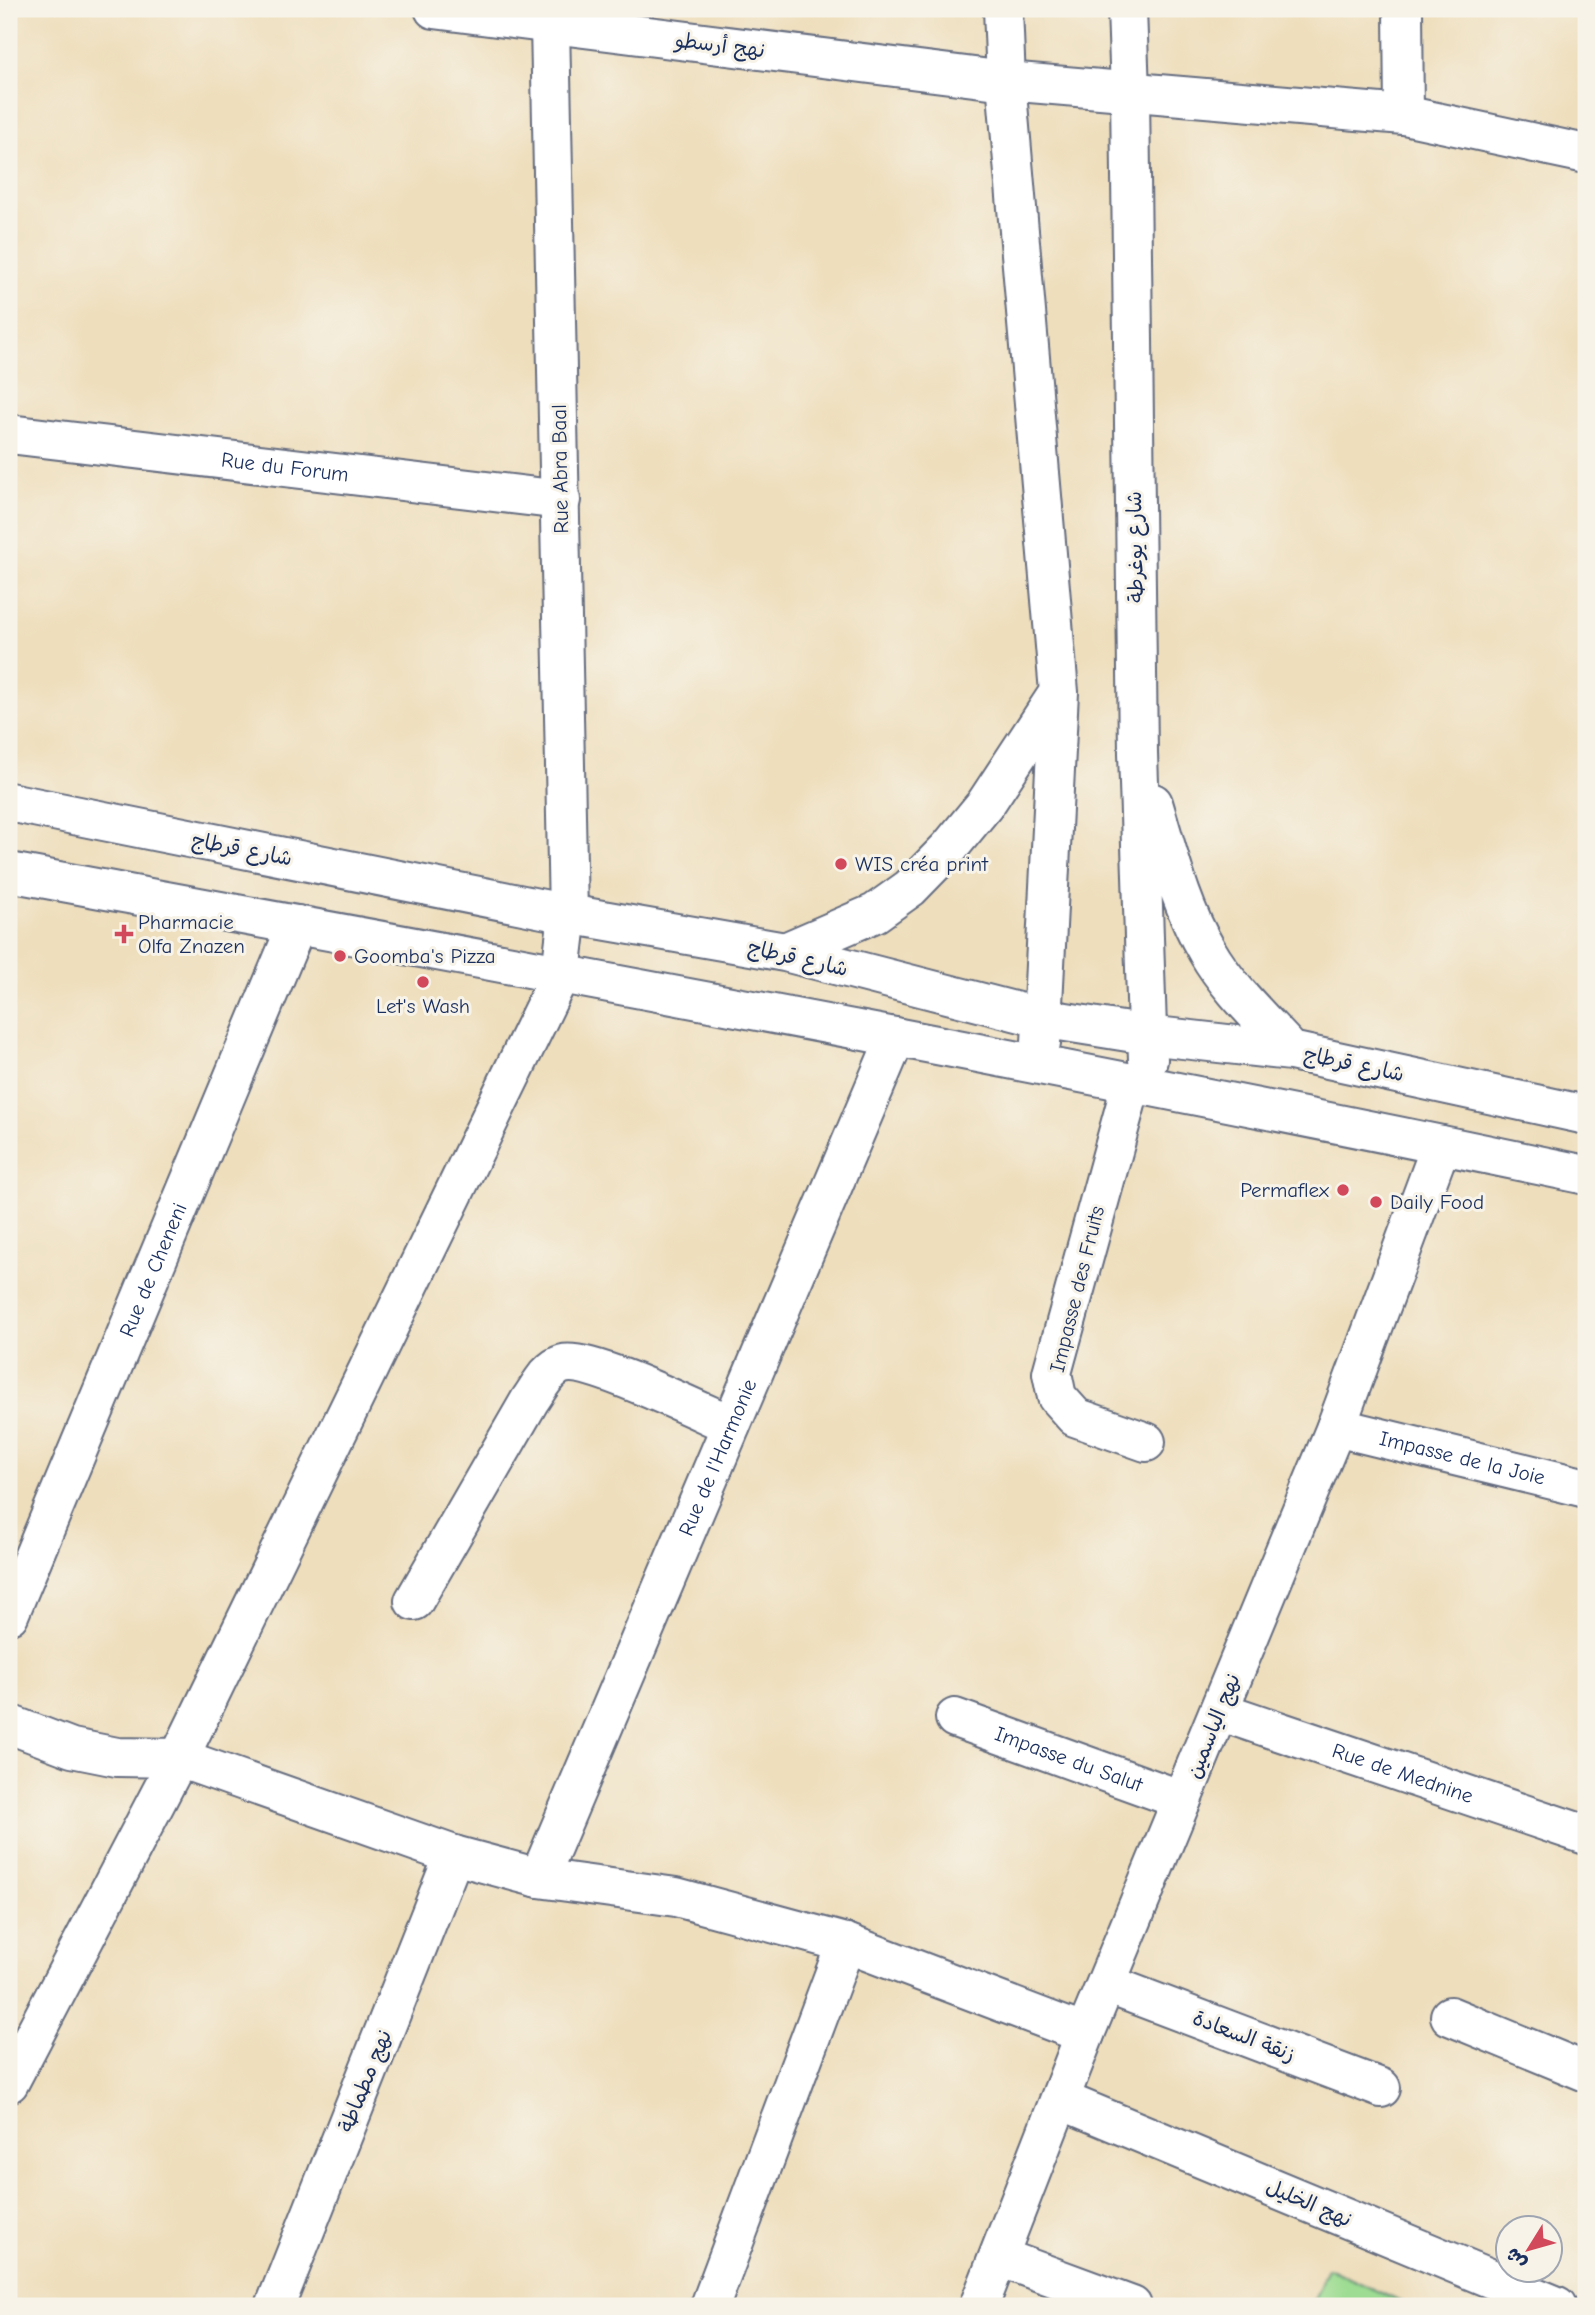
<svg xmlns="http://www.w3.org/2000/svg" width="1595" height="2315" font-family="'Comic Neue','Playpen Sans Arabic',sans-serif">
<rect width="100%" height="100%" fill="#f7f3e8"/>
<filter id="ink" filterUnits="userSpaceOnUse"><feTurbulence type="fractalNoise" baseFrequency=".0143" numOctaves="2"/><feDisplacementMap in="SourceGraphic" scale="14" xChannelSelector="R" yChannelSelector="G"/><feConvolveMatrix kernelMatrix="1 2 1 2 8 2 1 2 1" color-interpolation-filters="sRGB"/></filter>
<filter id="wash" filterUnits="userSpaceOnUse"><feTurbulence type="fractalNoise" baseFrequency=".00686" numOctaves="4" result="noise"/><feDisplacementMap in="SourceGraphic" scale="28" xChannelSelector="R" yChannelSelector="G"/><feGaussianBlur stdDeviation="1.57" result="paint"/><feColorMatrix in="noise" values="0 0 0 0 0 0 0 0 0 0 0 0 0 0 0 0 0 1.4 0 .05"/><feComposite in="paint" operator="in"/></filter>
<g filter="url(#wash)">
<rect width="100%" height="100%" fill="#eedebc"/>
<path fill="#9ddc92" stroke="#5c8678" stroke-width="2" d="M1328 2268 1409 2306H1311Z"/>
</g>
<g filter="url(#ink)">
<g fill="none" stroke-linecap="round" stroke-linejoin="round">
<defs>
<g id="minor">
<path d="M434 9 1006 81 1404 115 1586 154"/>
<path d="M1403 9 1404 115"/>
<path id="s1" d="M9 434 561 500"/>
<path d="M1132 1082 1052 1373 1057 1397 1075 1417 1146 1442"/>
<path id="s2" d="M1336 1427 1586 1488"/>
<path d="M414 1601 530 1400C538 1389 548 1368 563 1364 589 1357 701 1412 731 1425"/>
<path id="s3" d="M9 1615 297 925"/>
<path id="s4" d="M1219 1711 1586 1835"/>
<path id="s5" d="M955 1718 1182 1800"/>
<path d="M9 1724 72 1748 117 1757 179 1758 454 1855 539 1878 676 1897 846 1943 1085 2034"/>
<path id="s6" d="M539 1878 896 1037"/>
<path d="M1107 1984 1381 2088"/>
<path d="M1450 2016 1586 2072"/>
<path d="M9 2083 179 1758 561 973 568 914 550 24"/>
<path d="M1061 2100 1557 2306"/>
<path d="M999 2257 1132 2306"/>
<path d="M275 2306 454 1855"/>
<path d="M710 2306 846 1943"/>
<path d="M979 2306 1085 2034 1336 1427 1441 1145"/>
</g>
<path id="tertiary" d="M1003 9 1006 81 1059 692 1041 1043
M1127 9 1130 92 1138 753 1148 1060
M9 802 568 914 785 952 1041 1018 1147 1035 1291 1051 1586 1115
M1153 803C1168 852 1180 906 1207 951 1228 988 1262 1019 1291 1051
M9 872C535 969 1062 1065 1586 1175
M785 952 875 913 910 888 949 848 986 803 1059 692"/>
</defs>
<use href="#minor" stroke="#656c7f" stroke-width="42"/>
<use href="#tertiary" stroke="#656c7f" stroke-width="42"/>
<use href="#minor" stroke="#fff" stroke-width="38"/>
<use href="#tertiary" stroke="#fff" stroke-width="38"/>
</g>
</g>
<g fill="#d1495b" stroke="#f7f3e8" stroke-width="2.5">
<circle cx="841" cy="864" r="7"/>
<path d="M120.5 923.5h7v7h7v7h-7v7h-7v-7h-7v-7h7z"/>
<circle cx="340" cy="956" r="7"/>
<circle cx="423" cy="982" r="7"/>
<circle cx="1343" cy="1190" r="7"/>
<circle cx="1376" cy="1202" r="7"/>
</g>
<g text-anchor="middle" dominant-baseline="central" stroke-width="6" stroke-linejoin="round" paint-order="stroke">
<g font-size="21" fill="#1b2f5e" stroke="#f7f3e8">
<text transform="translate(720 45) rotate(7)">نهج أرسطو</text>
<text stroke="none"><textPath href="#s1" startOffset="278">Rue du Forum</textPath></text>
<text transform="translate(560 469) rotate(-91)">Rue Abra Baal</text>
<text transform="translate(1135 547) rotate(-91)">شارع يوغرطة</text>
<text transform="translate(242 849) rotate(11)">شارع قرطاج</text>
<text transform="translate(798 958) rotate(13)">شارع قرطاج</text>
<text transform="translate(1354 1064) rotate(12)">شارع قرطاج</text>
<text stroke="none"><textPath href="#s3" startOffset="374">Rue de Cheneni</textPath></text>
<text transform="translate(1077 1289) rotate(-76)">Impasse des Fruits</text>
<text stroke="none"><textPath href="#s6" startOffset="457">Rue de l'Harmonie</textPath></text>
<text stroke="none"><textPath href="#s2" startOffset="130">Impasse de la Joie</textPath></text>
<text transform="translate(1213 1726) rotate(-68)">نهج الياسمين</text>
<text stroke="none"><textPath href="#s5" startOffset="121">Impasse du Salut</textPath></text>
<text stroke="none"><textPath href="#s4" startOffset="194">Rue de Mednine</textPath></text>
<text transform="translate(1244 2036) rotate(21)">زنقة السعادة</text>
<text transform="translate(365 2081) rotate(-68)">نهج مطماطة</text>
<text transform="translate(1309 2203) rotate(23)">نهج الخليل</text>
</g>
<g font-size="21" fill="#1b2f5e" stroke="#f7f3e8" text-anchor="start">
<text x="855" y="864">WIS créa print</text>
<text x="138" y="922">Pharmacie<tspan x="138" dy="24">Olfa Znazen</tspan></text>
<text x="354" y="956">Goomba's Pizza</text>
<text x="423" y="1006" text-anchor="middle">Let's Wash</text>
<text x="1329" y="1190" text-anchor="end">Permaflex</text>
<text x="1390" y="1202">Daily Food</text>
</g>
</g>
<rect width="1595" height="2315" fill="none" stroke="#f7f3e8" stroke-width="35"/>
<g transform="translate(1529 2249) rotate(233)"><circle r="33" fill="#f7f3e8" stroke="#9fa5b1" stroke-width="2"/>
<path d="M0-5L12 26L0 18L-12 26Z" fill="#d1495b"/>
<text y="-10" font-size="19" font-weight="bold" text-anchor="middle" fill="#1b2f5e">ش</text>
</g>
</svg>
